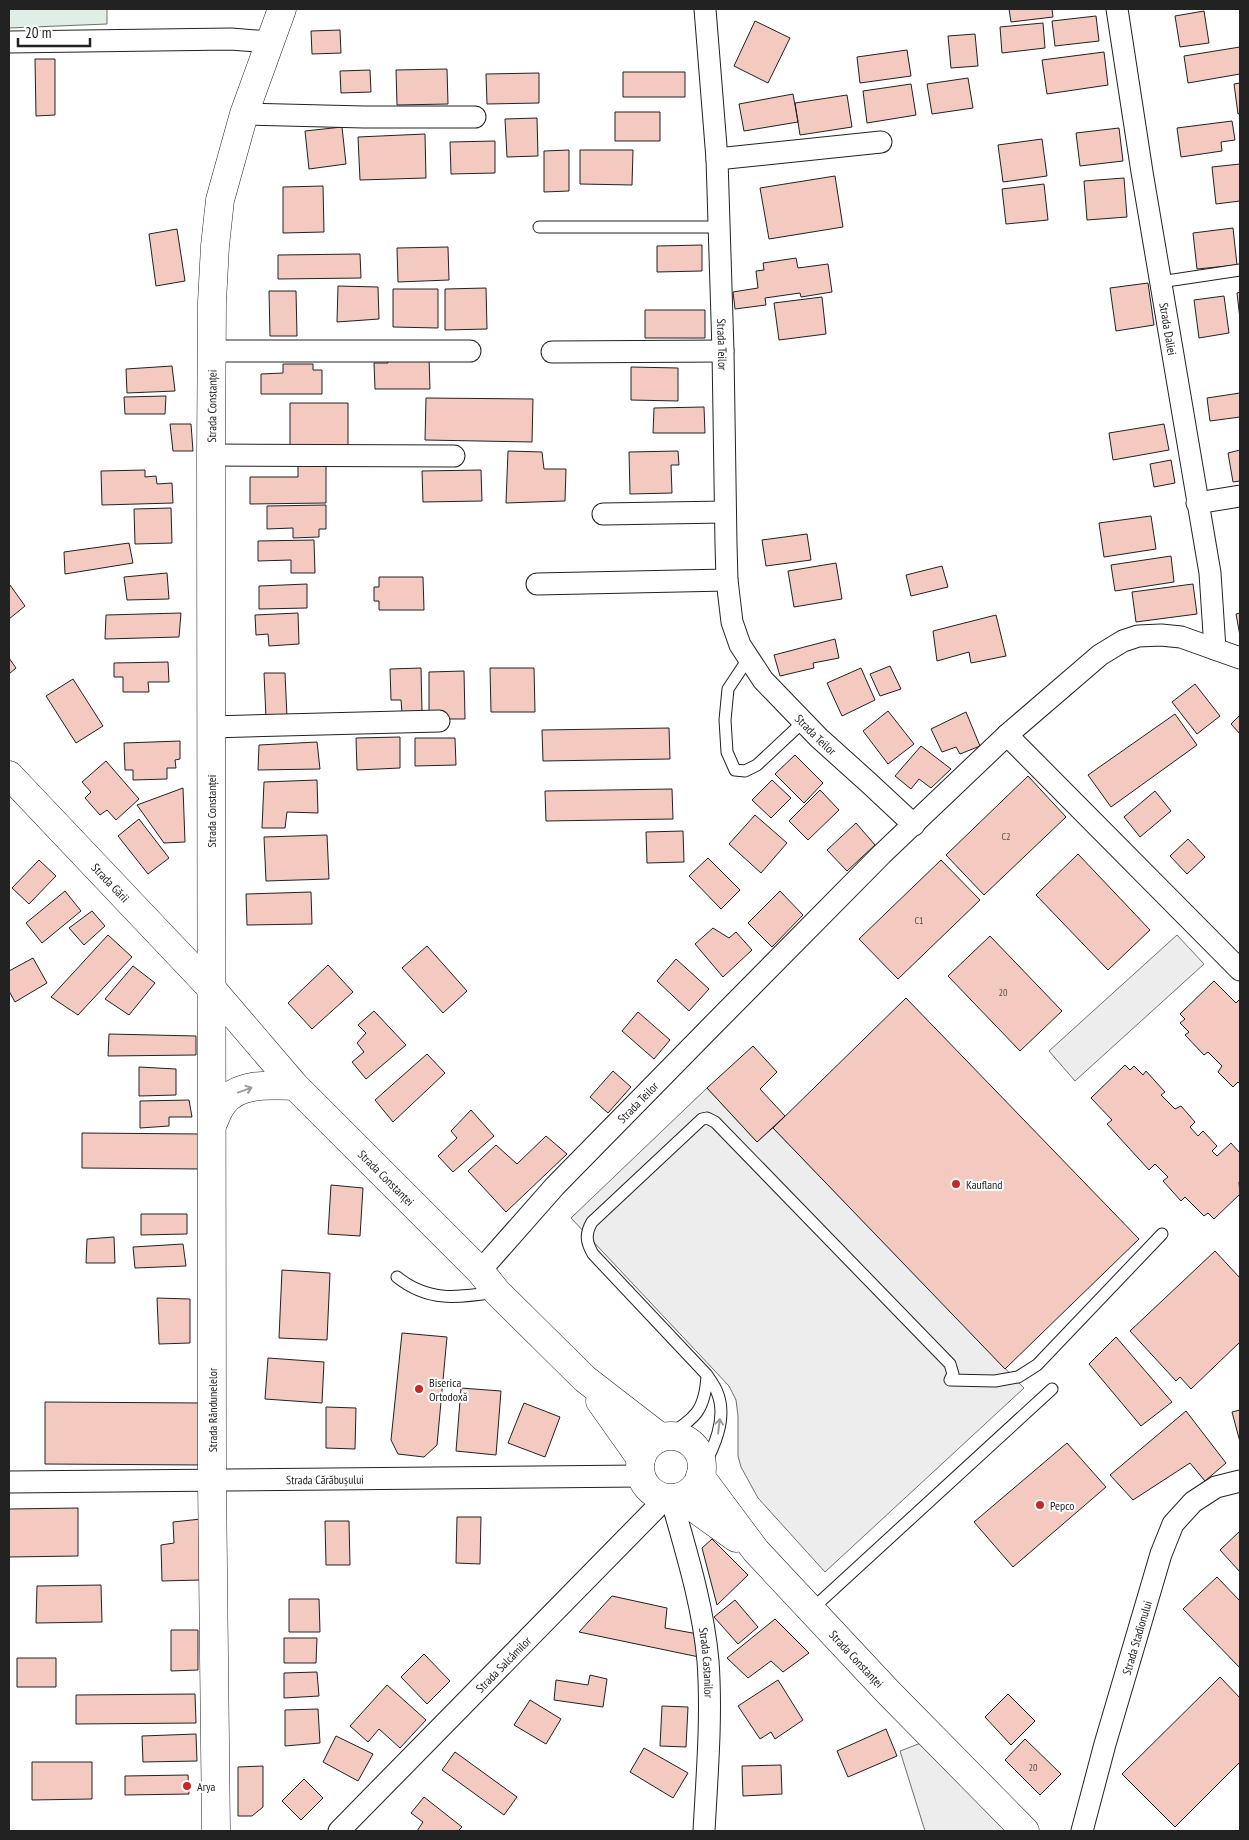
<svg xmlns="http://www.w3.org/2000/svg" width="1249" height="1840" font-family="'PT Sans Narrow',sans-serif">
<rect width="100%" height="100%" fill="#fff"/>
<path fill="#e0efe3" stroke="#6f6f6f" d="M9 9H107V24L9 28Z"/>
<path fill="#ededed" stroke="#6f6f6f" d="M1177 935 1204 964 1075 1081 1049 1051Z
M707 1088 757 1142 773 1128 1024 1388 825 1572 758 1498 741 1467 738 1456V1416L736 1400 729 1386 571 1218Z
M921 1743 1008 1831H925L900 1751Z"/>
<path fill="#f3c9c0" stroke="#222" d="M1009 9H1052L1053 17 1011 22Z
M1204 11 1209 43 1180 47 1175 16Z
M1096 16 1099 41 1055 46 1052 21Z
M755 21 790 38 768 83 734 66Z
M1043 23 1045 48 1002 53 1000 27Z
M340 30 341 53 312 54 311 31Z
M975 34 978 66 951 68 948 36Z
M1240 47V74L1188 83 1184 56Z
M907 50 911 76 860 83 857 57Z
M1104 52 1108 85 1047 94 1042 60Z
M35 59H55V115L36 116Z
M447 69 448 104 397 105 396 70Z
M370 70 371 92 341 93 340 71Z
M623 72H685V97H623Z
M539 73V103L487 104 486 74Z
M968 78 973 108 932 114 927 84Z
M1240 83V113L1238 114 1234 84Z
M911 84 916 115 867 123 863 91Z
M793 94 798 122 744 131 739 104Z
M847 95 852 127 800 135 795 103Z
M615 112H660V141H615Z
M537 118 538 156 507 157 505 119Z
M1232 121 1235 140 1221 142 1222 151 1181 157 1177 128Z
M342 127 346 164 309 169 305 131Z
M1119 128 1123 161 1080 166 1076 133Z
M425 134 426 178 360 180 358 137Z
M1042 139 1047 176 1003 182 998 145Z
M495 141V173L451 174 450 142Z
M569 150V191L544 192V151Z
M580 150H633L632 185 580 184Z
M1240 164V201L1216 204 1212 167Z
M835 176 843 227 769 239 760 188Z
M1124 178 1127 217 1087 220 1084 181Z
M1044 184 1048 220 1006 224 1002 189Z
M323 186 324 232 283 233V187Z
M1233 228 1237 265 1197 269 1193 233Z
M177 229 185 281 156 286 149 234Z
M702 245V271L657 272V246Z
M448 247 449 280 398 282 397 248Z
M360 254 361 278 278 279V255Z
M796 258 798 268 828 264 832 292 801 297 800 293 765 298 766 305 735 309 733 292 758 288 756 271 764 270 763 263Z
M1148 283 1154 325 1116 331 1110 288Z
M338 286 378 287 379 319 337 322Z
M486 288 487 329 445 330V289Z
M393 289H438V328L393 327Z
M269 291H296L297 336H270Z
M1240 292V319L1237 293Z
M1224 296 1229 333 1199 338 1194 300Z
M822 297 826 334 779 340 774 303Z
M645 310H705V338H645Z
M388 358H429L430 389H375L374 363H388Z
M283 364H313V370H322V394H261V374L283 373Z
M172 366 175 391 127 393 126 369Z
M631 367 678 368V401L631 400Z
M1240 393V417L1210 421 1207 398Z
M166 396 165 414H125L124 397Z
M426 398 533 399 532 442 425 440Z
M290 403H348V446L290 445Z
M704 407 705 433H653L654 408Z
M170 424H191L193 451H173Z
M1164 424 1169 450 1113 460 1109 433Z
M1240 450V481L1233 482 1228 453Z
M508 451 542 452 544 469H566L565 501 506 503Z
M678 451 679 465H671L672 493 630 494 629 452Z
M1171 460 1175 483 1154 487 1150 464Z
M298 461H326V503L250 504V477H298Z
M145 470V477L156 476 157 484 172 483 173 503 102 505 101 471Z
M481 470 482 501 423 502 422 471Z
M326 505V529H319V537L293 538V528L267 529V506Z
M171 508 172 543 135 544 134 509Z
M1151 516 1156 549 1104 557 1099 523Z
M807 534 811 560 766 566 762 540Z
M314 540 315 573H291V560L258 561V541Z
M129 543 133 563 65 574 64 552Z
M1171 556 1174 582 1115 591 1111 565Z
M836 563 842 599 794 607 788 571Z
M942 566 948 587 911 596 906 575Z
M167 573 169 599 127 600 124 577Z
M379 577H423L424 610H379V601H374V587H379Z
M307 584V608L259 609V586Z
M1193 584 1197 614 1136 622 1132 592Z
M10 585 25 606 9 619V587Z
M181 613 179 637 105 639 106 615Z
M298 613 299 644 269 646 268 634 256 635 255 615Z
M1240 613V636L1236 614Z
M996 615 1006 656 971 663 969 652 937 661 933 631Z
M835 639 839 658 813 663 814 668 780 676 774 655Z
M9 658 16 668 9 674Z
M168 662 169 682H148L149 692H123V677H114V663Z
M890 666 901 689 880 696 870 674Z
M421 668 422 712 402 713 401 700H391L390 669Z
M490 668H534L535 712H491Z
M861 668 875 700 842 716 827 683Z
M464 671 465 719H444V711H429V672Z
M264 673H285L287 717 266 718Z
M73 679 103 726 76 743 46 696Z
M1195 684 1220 716 1197 734 1172 702Z
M888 711 914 744 888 764 863 731Z
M966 712 980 746 960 754 956 747 942 752 931 729Z
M1175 714 1197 745 1111 807 1088 775Z
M1240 715V734L1231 724Z
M669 728 670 759 543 761 542 730Z
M400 737V768L357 770 356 738Z
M415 738H455L456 765 415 766Z
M180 741V759L175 760 176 768H167V779L133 780V770H125L124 743Z
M317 742 320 769 258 770 259 745Z
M921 746 951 769 931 788 919 779 911 789 895 776Z
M795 755 823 783 804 803 775 774Z
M106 761 139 799 116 820 107 810 100 815 85 798 91 792 82 782Z
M1028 776 1066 817 984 895 946 855Z
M317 780 318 813 287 812 285 828H262L264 782Z
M772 780 791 798 771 818 752 800Z
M183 788 185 842 164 843 137 805Z
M672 789 673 819 546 821 545 791Z
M820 790 839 810 808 840 789 821Z
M1155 791 1171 811 1140 837 1124 817Z
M755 815 787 843 761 873 729 844Z
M139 819 169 858 148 874 118 836Z
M856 823 875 845 847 871 827 850Z
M683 831 684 862 647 863 646 832Z
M327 835 329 879 266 881 264 837Z
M1188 839 1205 857 1187 874 1170 856Z
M1078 854 1150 930 1108 970 1036 895Z
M708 858 740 890 721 909 689 876Z
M39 860 56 876 29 904 12 888Z
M941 860 980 900 898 979 859 939Z
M65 891 81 911 42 943 26 923Z
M780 891 803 915 772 947 748 923Z
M311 892 312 924 247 925 246 894Z
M92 911 105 926 84 945 69 928Z
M713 928 729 938 736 932 752 950 723 977 695 944Z
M108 935 132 957 78 1015 51 997Z
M990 936 1062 1011 1020 1051 948 976Z
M427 946 467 991 443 1013 402 968Z
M33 958 47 983 15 1002 9 991V971Z
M676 959 709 989 689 1011 657 981Z
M328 965 353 992 312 1029 288 1003Z
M133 966 155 983 129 1015 105 999Z
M1214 981 1236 1003 1240 999V1084L1238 1082 1233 1087 1218 1072 1222 1066 1208 1052 1204 1055 1185 1035 1189 1032 1180 1023 1185 1019 1180 1014Z
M906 998 1139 1239 1005 1369 773 1128Z
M374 1011 406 1045 366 1079 352 1062 364 1052 357 1043 366 1033 358 1025Z
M638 1012 670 1040 654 1059 622 1031Z
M109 1034 196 1036V1055L108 1056Z
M753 1046 777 1072 760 1089 785 1116 757 1142 707 1088Z
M427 1054 445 1073 393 1122 375 1100Z
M1125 1065 1130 1070 1134 1066 1143 1075 1146 1071 1165 1092 1161 1095 1175 1109 1181 1106 1195 1122 1190 1127 1198 1136 1203 1131 1217 1146 1212 1151 1217 1156 1231 1143 1240 1153V1181L1239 1182 1240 1194 1214 1219 1208 1213 1204 1216 1185 1197 1181 1201 1163 1181 1168 1177 1155 1164 1149 1170 1107 1124 1112 1120 1091 1098Z
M139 1067 176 1069V1095L139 1096Z
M613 1071 631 1087 608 1113 590 1097Z
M189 1100 192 1117H169V1126L140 1128V1101Z
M471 1110 494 1136 453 1172 438 1156 457 1138 451 1131Z
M82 1133 202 1134V1169L82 1168Z
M546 1136 567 1154 506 1212 468 1171 496 1145 517 1164Z
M331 1185 363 1188 360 1236 328 1234Z
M141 1214H187V1234L141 1235Z
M114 1237 115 1263H86L87 1239Z
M183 1244 186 1266 135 1268 133 1247Z
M1215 1251 1240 1278V1342L1191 1389 1180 1377 1176 1381 1130 1331Z
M282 1270 330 1273 327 1340 279 1338Z
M157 1298 190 1299V1343L159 1344Z
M402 1333 447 1337 437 1445 424 1457 398 1454 391 1440Z
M1116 1337 1172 1402 1141 1426 1089 1364Z
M268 1358 324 1362 322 1403 265 1399Z
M461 1388 501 1391 496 1455 456 1451Z
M45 1402 202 1403V1465L45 1464Z
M524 1403 560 1417 545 1457 508 1443Z
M326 1407 356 1408 355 1449 326 1448Z
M1240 1410V1442L1232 1412Z
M1186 1411 1226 1463 1205 1481 1190 1463 1133 1500 1110 1475Z
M1067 1443 1106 1487 1013 1567 974 1522Z
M78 1508V1556L9 1557V1509Z
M457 1517H481L480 1564 456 1563Z
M201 1519 200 1580 162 1581 161 1545 174 1543 173 1522Z
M325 1521H349L350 1565H326Z
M1240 1531V1572L1220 1550Z
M712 1539 748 1575 717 1605 702 1548Z
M1217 1577 1240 1601V1668L1183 1609Z
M101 1585 102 1622 36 1623 37 1586Z
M612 1596 667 1608 665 1628 698 1634 699 1657 579 1632Z
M289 1599H319L320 1632H289Z
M735 1600 758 1627 738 1644 714 1617Z
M775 1619 809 1653 783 1672 771 1661 748 1678 727 1658Z
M171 1630H198V1670L171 1671Z
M284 1638H317L316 1663H284Z
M424 1654 450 1681 427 1704 401 1677Z
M17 1658H56V1687H17Z
M317 1672 319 1696 284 1698V1673Z
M590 1675 607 1679 603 1707 554 1700 556 1680 588 1685Z
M1220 1677 1240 1698V1762L1175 1827 1122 1774Z
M778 1680 803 1720 775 1739 771 1732 760 1739 738 1706Z
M387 1685 426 1720 400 1748 379 1729 368 1742 350 1726Z
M195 1694 196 1723 76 1724V1695Z
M1008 1694 1035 1721 1011 1745 985 1717Z
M530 1700 561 1719 546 1744 514 1725Z
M662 1706 688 1707 686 1747 660 1746Z
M318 1709 320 1743 285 1746V1710Z
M886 1729 897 1756 848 1777 837 1751Z
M196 1734 197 1761 143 1762 142 1736Z
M336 1736 373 1754 358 1781 323 1762Z
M1025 1739 1061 1774 1040 1795 1005 1760Z
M644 1748 688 1773 673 1798 630 1772Z
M455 1752 517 1797 504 1815 442 1770Z
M32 1762H92V1799L32 1800Z
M781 1765 782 1794 743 1796 742 1766Z
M263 1766V1807L252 1816H238V1767Z
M188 1775 189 1794 125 1795V1776Z
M304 1779 323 1798 301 1820 282 1801Z
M424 1797 462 1827 458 1831H417L423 1822 411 1813Z"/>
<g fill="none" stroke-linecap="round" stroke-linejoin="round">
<defs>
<path id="lane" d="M539 227H719
M1160 282 1240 270
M748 659 728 689 725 720 727 752 735 770 745 771 757 765 803 722
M397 1277C428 1302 458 1298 495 1292
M665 1437C695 1418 705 1412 707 1375
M701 1471C714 1448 728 1418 717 1392 715 1386 710 1380 707 1375L593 1254C586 1242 585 1234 592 1222L702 1119 707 1118 715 1122 950 1364 953 1374 950 1380 995 1381 1018 1377 1037 1365 1162 1234
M811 1610 1052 1389"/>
<g id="street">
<path id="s1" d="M705 9 717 159 723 351 726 544 727 580 732 622 740 645 763 680 819 738 869 783 914 825"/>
<path id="s2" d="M1117 9 1142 172 1210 573 1215 649"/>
<path d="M9 42 231 39 270 42"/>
<path d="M244 114 364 117H475"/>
<path d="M717 159 881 142"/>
<path d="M211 351H470"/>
<path d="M552 352 723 351"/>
<path d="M211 455 454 456"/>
<path d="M1197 503 1240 496"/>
<path d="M603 514 725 512"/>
<path d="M537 584 727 580"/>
<path d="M211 727 439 721"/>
<path d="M1007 735 1240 970"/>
<path id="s3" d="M480 1271 555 1186 709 1029 882 854 1007 735 1100 655 1123 641 1138 636 1161 635 1181 637 1240 658"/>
<path id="s4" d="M9 1482 641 1476"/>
<path id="s5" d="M671 1498C686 1551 703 1605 708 1661 712 1717 707 1775 704 1831"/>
<path id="s6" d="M339 1831 666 1498"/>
<path id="s7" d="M1082 1831 1105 1744 1161 1554 1173 1524 1193 1502 1216 1487 1240 1481"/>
</g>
<g id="secondary">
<path id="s8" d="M9 775 212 989 295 1086 480 1271 497 1292 585 1379 660 1437"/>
<path d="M213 1123C216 1117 218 1110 222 1105 236 1082 272 1085 295 1086"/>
<path d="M600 1401 641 1459"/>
<circle cx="671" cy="1467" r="31"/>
<path id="s9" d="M700 1476 756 1551 888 1692 1025 1831"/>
<path d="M679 1497 736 1538"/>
<path id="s10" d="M216 1831 212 1481 211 455 212 302 215 246 220 200 244 114 282 9"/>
</g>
</defs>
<use href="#lane" stroke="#222" stroke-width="13"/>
<use href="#street" stroke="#222" stroke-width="23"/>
<use href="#secondary" stroke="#222" stroke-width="29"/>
<use href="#lane" stroke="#fff" stroke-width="11"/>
<use href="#street" stroke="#fff" stroke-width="21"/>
<use href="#secondary" stroke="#fff" stroke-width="28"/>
</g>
<defs><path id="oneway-shaft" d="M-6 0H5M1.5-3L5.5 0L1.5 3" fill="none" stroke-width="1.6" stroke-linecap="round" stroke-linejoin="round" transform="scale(1.25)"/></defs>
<g stroke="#9c9c9c">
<use href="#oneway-shaft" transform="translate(245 1090) rotate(-20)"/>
<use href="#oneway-shaft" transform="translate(719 1426) rotate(-83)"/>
</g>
<g fill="#c62828" stroke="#fff" stroke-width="2">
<circle cx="956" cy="1184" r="5"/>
<circle cx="419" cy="1389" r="5"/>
<circle cx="1040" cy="1505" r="5"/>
<circle cx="187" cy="1786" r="5"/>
</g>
<g text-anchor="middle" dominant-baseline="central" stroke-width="4" stroke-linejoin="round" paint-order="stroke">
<g font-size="10" fill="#564c4a">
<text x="1006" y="836">C2</text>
<text x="919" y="920">C1</text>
<text x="1003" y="992">20</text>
<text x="1033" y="1767">20</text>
</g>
<g font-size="12" fill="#222" stroke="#fff">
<text stroke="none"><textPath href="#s2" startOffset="324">Strada Daliei</textPath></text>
<text stroke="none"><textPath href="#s1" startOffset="336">Strada Teilor</textPath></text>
<text stroke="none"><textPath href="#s10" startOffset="1425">Strada Constanței</textPath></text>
<text stroke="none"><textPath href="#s1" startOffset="756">Strada Teilor</textPath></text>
<text transform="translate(211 811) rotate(-90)">Strada Constanței</text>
<text stroke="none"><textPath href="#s8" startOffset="148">Strada Gării</textPath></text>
<text stroke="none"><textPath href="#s3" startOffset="231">Strada Teilor</textPath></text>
<text stroke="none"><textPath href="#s8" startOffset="552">Strada Constanței</textPath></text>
<text transform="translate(212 1410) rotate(-90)">Strada Rândunelelor</text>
<text stroke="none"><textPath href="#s4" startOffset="316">Strada Cărăbușului</textPath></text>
<text stroke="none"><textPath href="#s7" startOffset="201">Strada Stadionului</textPath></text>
<text stroke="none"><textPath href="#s9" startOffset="241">Strada Constanței</textPath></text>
<text stroke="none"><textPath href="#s5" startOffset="169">Strada Castanilor</textPath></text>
<text stroke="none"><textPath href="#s6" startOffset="234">Strada Salcâmilor</textPath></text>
</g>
<g font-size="12" fill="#222" stroke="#fff" text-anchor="start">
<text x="966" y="1184">Kaufland</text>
<text x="429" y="1382">Biserica<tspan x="429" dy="14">Ortodoxă</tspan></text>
<text x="1050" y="1505">Pepco</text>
<text x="197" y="1786">Arya</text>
</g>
</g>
<rect width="1249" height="1840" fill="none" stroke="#222222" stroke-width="20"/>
<path d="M18 38v8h72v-8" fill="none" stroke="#222222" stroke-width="2.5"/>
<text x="25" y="38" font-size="15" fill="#222222" stroke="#ffffff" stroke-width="4" paint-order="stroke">20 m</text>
</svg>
